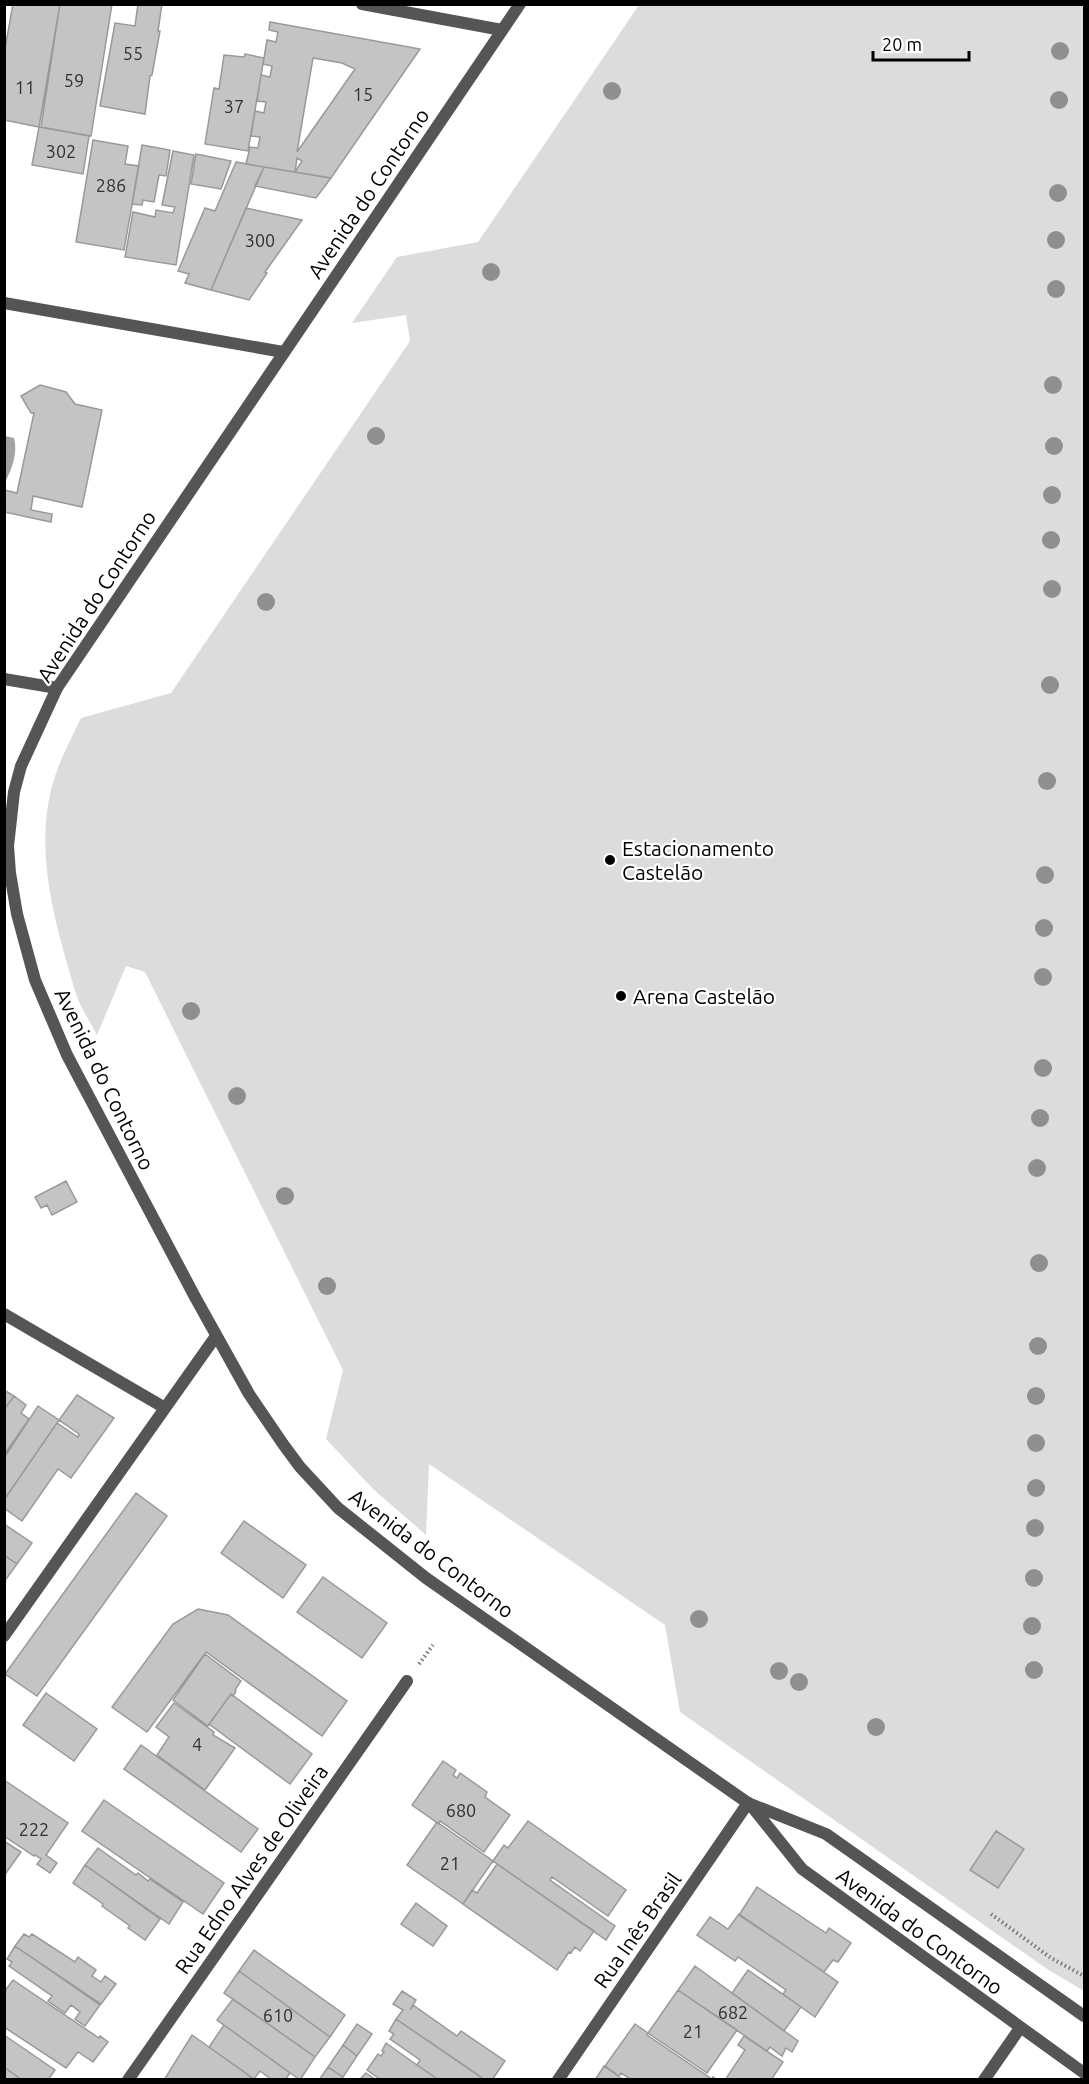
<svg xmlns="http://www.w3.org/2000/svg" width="1089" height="2084" font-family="Ubuntu,sans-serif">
<rect width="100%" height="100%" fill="#fff"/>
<path fill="#dcdcdc" d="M639 5H1084V1991L1047 1969 680 1712 665 1625 429 1464 426 1535 373 1489 326 1439 343 1370 145 972 126 966 97 1035C92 1025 86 1016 81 1006 75 993 71 977 67 963 51 908 37 847 51 790 57 765 70 741 81 718L171 693 410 341 406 315 352 323 397 257 478 242Z"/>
<path fill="#a3a3a3" d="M5 436 14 438C18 453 12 469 5 482Z"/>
<path fill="#c4c4c4" stroke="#999" stroke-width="1.5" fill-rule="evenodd" d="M13 4H60L39 127 4 120V54Z
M60 4H112L91 136 41 127Z
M138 4H162L158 31H160L152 75 150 76 145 114 100 106 115 23 135 26Z
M270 22 420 49 331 178 246 164 250 147 258 148 260 137 251 136 255 111 264 113 266 102 257 101 261 75 270 77 272 66 263 64 267 40 276 42 278 32 269 30ZM313 58 342 63 355 69 297 152ZM297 158 302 161 295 172Z
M245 54 264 58 248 151 205 144 214 88 219 89 224 55 244 57Z
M39 127 89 136 83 174 32 165Z
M93 140 128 146 125 164 139 166 124 250 76 242Z
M142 145 170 150 166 176 159 175 154 202 143 200 142 205 132 204Z
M173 151 194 155 176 265 125 257 133 212 155 217 156 210 173 213 175 207 162 205Z
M196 154 231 161 221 189 191 184Z
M236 162 264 167 211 290 185 283 189 274 178 271 205 208 215 211Z
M264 167 330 178H331L316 198 255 186Z
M246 208 302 220 265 272 267 273 249 300 211 290Z
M40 385 66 392 75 404 102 410 82 507 33 496 31 510 52 514 51 522 4 512V490L17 493 34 413H31L21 396Z
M66 1181 77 1202 52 1215 47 1205 41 1208 35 1197Z
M4 1390 14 1396 4 1410Z
M77 1395 114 1418 71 1478 58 1469 22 1521 4 1508V1500L57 1423 78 1437 79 1434 59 1420Z
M14 1396 26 1405 21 1413 29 1419 4 1455V1410Z
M38 1406 59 1420 4 1500V1458Z
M136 1493 167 1516 37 1696 5 1674Z
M244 1521 306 1565 283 1598 221 1553Z
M4 1524 32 1543 17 1564 4 1555Z
M4 1555 17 1564 4 1582Z
M323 1577 387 1623 362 1658 297 1612Z
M198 1609 228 1615 347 1701 322 1736 206 1652 147 1732 112 1707 173 1624Z
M205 1654 241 1681 235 1690 236 1691 233 1696 231 1694 208 1726 173 1700Z
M46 1693 97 1729 74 1761 23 1725Z
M231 1694 312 1754 290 1784 209 1724Z
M174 1703 214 1732 213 1735 235 1748 205 1790 157 1755 169 1737 156 1727Z
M141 1745 258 1829 241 1852 124 1769Z
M443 1761 456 1770 453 1775 457 1778 460 1773 487 1792 485 1797 510 1815 484 1852 440 1821 439 1824 412 1805Z
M4 1780 68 1823 46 1855 57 1863 50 1873 37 1864 41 1859 35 1855 34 1856 4 1836Z
M104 1800 224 1883 203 1914 82 1831Z
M528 1821 626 1890 608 1916 552 1877 550 1880 615 1926 606 1940 493 1861 504 1845 508 1848Z
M437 1822 493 1861 463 1904 407 1865Z
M996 1831 1024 1849 998 1888 970 1870Z
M4 1841 21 1852 4 1876Z
M98 1848 136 1875 138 1873 148 1881 150 1879 183 1902 169 1924 85 1865Z
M497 1864 594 1931 580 1951 575 1947 571 1953 569 1952 557 1970 463 1904 472 1890 477 1893Z
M85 1865 160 1919 145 1940 128 1928 130 1926 102 1906 103 1904 73 1883Z
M757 1887 826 1933 829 1928 851 1943 838 1962 833 1960 824 1972 739 1915Z
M416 1903 447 1926 433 1946 401 1924Z
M739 1914 838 1982 815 2017 783 1994 786 1990 738 1957 735 1961 697 1935 710 1917 728 1929Z
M24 1934 29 1937 32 1934 75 1962 78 1957 96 1970 92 1976 101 1982 105 1976 116 1984 101 2004 15 1946Z
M15 1946 100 2005 85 2026 75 2019 80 2012 71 2005 65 2013 48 2001 52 1996 9 1966 12 1962 7 1959Z
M254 1950 345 2015 330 2037 239 1971Z
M695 1966 798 2041 792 2052 786 2048 782 2056 770 2047 767 2051 678 1990Z
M748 1970 801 2007 784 2031 732 1993Z
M239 1971 330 2037 315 2057 224 1993Z
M13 1980 99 2038 100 2036 108 2042 93 2062 78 2052 66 2068 4 2027V1992Z
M678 1990 737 2030 707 2073 648 2033Z
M402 1991 416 2000 410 2010 413 2005 457 2036 461 2031 505 2061 492 2080H485L396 2019 403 2010 393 2004Z
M233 1999 315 2057 300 2080 217 2020Z
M396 2019 474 2072 485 2080H439L417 2065 420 2060 390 2039 394 2034 389 2031Z
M357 2024 372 2034 357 2056 343 2045Z
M635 2024 648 2033 647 2035 712 2079 713 2077 717 2080H632L621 2073 619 2076 605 2066Z
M224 2025 290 2073 285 2080H272L260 2071 254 2079 209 2047Z
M4 2035 55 2070 48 2080H22L4 2067Z
M192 2035 243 2071 254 2080H164Z
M744 2036 783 2062 771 2080H725L745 2050 738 2045Z
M386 2043 417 2065 439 2080H381L367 2070 378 2054 381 2056 384 2052 382 2051Z
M343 2045 357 2056 343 2077 328 2067Z
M604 2066 624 2080H595Z
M4 2067 22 2080H4Z
M328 2067 343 2077 341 2080H319Z
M366 2073 376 2080H359Z"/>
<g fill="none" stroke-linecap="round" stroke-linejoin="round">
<path stroke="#777" stroke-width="4" stroke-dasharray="1.5 3" stroke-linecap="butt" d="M419 1664 433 1645
M991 1914 1051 1958 1084 1976"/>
<path stroke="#555" stroke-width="12" d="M362 4 502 30
M4 303 283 352
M4 679 57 688
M4 1314 165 1408
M4 1636 216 1336
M128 2080 407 1681
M558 2080 748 1803
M984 2080 1020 2028"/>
<path stroke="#555" stroke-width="12" d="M520 4 57 688 21 766 14 792 8 846 10 873 17 914 35 980 67 1055 195 1297 249 1394 283 1444 300 1467 338 1508 426 1578 748 1803 826 1834 1084 2016
M749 1803 802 1869 1084 2073"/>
</g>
<g fill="#8f8f8f">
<circle cx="1060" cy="51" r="9"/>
<circle cx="612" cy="91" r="9"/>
<circle cx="1059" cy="100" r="9"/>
<circle cx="1058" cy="193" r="9"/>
<circle cx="1056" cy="240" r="9"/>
<circle cx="491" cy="272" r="9"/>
<circle cx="1056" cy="289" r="9"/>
<circle cx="1053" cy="385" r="9"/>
<circle cx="376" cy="436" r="9"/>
<circle cx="1054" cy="446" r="9"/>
<circle cx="1052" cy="495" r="9"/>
<circle cx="1051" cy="540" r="9"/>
<circle cx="1052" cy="589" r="9"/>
<circle cx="266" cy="602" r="9"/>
<circle cx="1050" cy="685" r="9"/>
<circle cx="1047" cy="781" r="9"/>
<circle cx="1045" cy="875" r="9"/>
<circle cx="1044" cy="928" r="9"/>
<circle cx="1043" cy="977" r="9"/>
<circle cx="191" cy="1011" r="9"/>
<circle cx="1043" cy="1068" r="9"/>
<circle cx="237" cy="1096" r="9"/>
<circle cx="1040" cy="1118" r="9"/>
<circle cx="1037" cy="1168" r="9"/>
<circle cx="285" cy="1196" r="9"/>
<circle cx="1039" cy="1263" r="9"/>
<circle cx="327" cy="1286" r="9"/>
<circle cx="1038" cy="1346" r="9"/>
<circle cx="1036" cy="1396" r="9"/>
<circle cx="1036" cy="1443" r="9"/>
<circle cx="1036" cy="1488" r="9"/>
<circle cx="1035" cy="1528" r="9"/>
<circle cx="1034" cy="1578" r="9"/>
<circle cx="699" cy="1619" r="9"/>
<circle cx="1032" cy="1626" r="9"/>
<circle cx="1034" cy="1670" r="9"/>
<circle cx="779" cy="1671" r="9"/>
<circle cx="799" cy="1682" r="9"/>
<circle cx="876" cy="1727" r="9"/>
</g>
<g fill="#000" stroke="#fff" stroke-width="2">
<circle cx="610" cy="860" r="6"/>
<circle cx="621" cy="996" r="6"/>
</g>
<g text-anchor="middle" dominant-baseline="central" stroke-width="4.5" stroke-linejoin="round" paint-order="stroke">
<g font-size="18" fill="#313131">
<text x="133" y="53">55</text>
<text x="74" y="80">59</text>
<text x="25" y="87">11</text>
<text x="363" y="94">15</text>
<text x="234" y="106">37</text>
<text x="61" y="151">302</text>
<text x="111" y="185">286</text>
<text x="260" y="240">300</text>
<text x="197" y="1744">4</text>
<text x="461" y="1810">680</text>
<text x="34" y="1829">222</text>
<text x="450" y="1863">21</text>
<text x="733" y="2012">682</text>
<text x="278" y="2015">610</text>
<text x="693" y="2031">21</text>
</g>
<g font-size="21" fill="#000" stroke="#fff">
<text transform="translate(368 193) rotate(-56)">Avenida do Contorno</text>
<text transform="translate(96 596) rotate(-57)">Avenida do Contorno</text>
<text transform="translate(105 1079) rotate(64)">Avenida do Contorno</text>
<text transform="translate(432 1553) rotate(37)">Avenida do Contorno</text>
<text transform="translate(251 1869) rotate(-55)">Rua Edno Alves de Oliveira</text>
<text transform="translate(637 1930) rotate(-55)">Rua Inês Brasil</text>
<text transform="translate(920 1931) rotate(36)">Avenida do Contorno</text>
</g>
<g font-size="21" fill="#000" stroke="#fff" text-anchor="start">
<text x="622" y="848">Estacionamento<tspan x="622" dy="24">Castelão</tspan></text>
<text x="633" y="996">Arena Castelão</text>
</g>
</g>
<rect width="1089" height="2084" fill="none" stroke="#000000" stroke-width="12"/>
<path d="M873 51v9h96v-9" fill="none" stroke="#000000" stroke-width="3"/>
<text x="882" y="51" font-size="18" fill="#000000" stroke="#ffffff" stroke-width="4.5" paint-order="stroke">20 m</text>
</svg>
